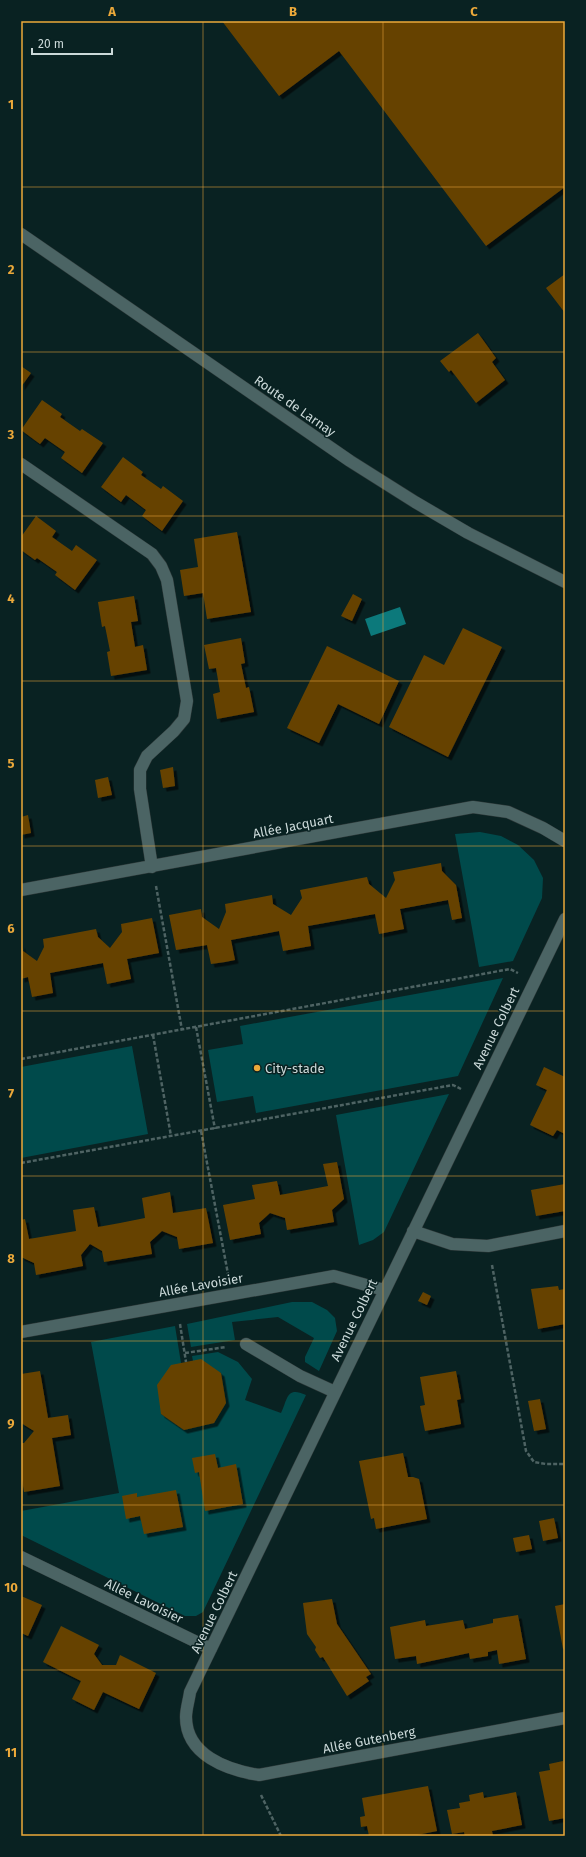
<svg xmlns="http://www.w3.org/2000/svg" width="586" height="1857" font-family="'Fira Sans',sans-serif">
<defs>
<filter id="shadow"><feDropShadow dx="3.5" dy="3.5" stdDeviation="0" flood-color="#0009"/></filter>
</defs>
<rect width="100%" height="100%" fill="#092222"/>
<path fill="#004a4b" d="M480 832 501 836 518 845 534 860 543 878 542 898 513 961 479 967 455 834Z
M503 978 458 1076 256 1113 253 1096 217 1102 208 1050 243 1044 240 1026Z
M132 1046 148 1134 21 1158V1067Z
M449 1094 384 1232 373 1240 359 1245 336 1115Z
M292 1302H312L327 1310 335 1318 337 1331 319 1371 305 1362V1357L314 1338 278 1317 232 1322 235 1340 191 1347 187 1324Z
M175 1326 181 1363 161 1414 184 1430 214 1423 226 1403 221 1373 193 1361 192 1356 218 1352 238 1362 252 1379 245 1400 281 1413C288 1399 286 1386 306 1395L203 1612 196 1616H185L21 1535V1511L119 1493 91 1342Z"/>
<path fill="#0c797b" d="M400 607 406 624 371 636 365 619Z"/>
<path fill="#664300" filter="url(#shadow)" d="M222 21H565V187L486 246 339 51 279 96Z
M565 274V313L546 288Z
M478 333 496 358 492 362 505 380 476 403 451 370 449 372 440 361Z
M21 366 31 373 21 387Z
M42 400 62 414 60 417 80 431 82 429 103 443 82 473 61 458 65 452 45 438 40 444 21 430Z
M123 457 143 472 141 475 161 489 163 486 183 501 162 531 142 516 146 510 126 495 121 502 101 487Z
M36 516 56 531 52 537 72 551 76 545 97 560 75 590 55 575 57 572 37 558 35 560 21 550V537Z
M237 532 251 612 207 619 203 593 184 596 180 570 198 567 194 539Z
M353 594 362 599 352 621 341 616Z
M134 596 138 621 131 622 135 647 143 645 147 670 111 676 107 652 110 651 105 626 102 627 98 602Z
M463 628 502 647 448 757 389 727 424 655 444 665Z
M241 638 245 663 241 664 246 688 249 687 254 712 217 719 213 694 220 692 216 668 209 669 204 645Z
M327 646 399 681 379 724 338 704 319 743 287 728Z
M173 767 175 786 163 788 160 770Z
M108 777 112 795 98 798 95 780Z
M28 815 31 833 21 835V817Z
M441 863 442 871 456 885 462 918 452 920 448 900 400 909 404 929 379 934 375 914 308 926 311 946 283 951 279 931 231 940 235 960 225 962 211 964 207 945 176 950 169 915 201 909 202 917 219 929 226 912 225 904 272 895 273 904 291 915 302 898 300 890 367 877 369 884 386 898 395 880 393 872Z
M152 918 159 953 127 959 131 979 107 984 103 963 50 973 53 993 32 997 28 977 21 979V944L23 951 37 961 44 947 43 939 96 929 98 937 110 948 122 932 121 924Z
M544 1067 565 1077V1134L557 1130 553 1136 530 1125 547 1090 536 1085Z
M337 1162 344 1199 332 1210 334 1222 287 1230 285 1218 270 1213 259 1223 261 1234 230 1240 223 1205 255 1199 252 1185 265 1183 277 1181 280 1195 328 1186 323 1164Z
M565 1184V1211L536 1216 531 1190Z
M170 1192 173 1213 206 1208 213 1243 179 1249 177 1237 162 1231 150 1242 152 1254 104 1262 102 1251 90 1244 81 1255 83 1266 36 1275 34 1263 21 1257V1220L25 1219 29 1239 76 1231 73 1210 94 1207 98 1227 120 1223 145 1218 142 1198Z
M558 1286 559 1290 565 1289V1324L538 1329 531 1289Z
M423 1292 431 1296 427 1305 418 1301Z
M201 1359 221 1373 226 1403 214 1423 184 1430 161 1414 157 1385 171 1365Z
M40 1371 48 1418 68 1415 71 1435 52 1438 60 1486 24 1492 21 1474V1443H24L34 1431 21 1423V1374Z
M456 1371 461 1399 457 1400 461 1424 425 1431 420 1406 425 1405 420 1377Z
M540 1399 546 1429 534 1431 528 1401Z
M403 1453 408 1477H413L419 1479 427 1519 376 1529 374 1518 371 1519 359 1461Z
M215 1454 218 1468 236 1464 243 1504 205 1511 199 1472 195 1473 192 1458Z
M176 1490 183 1527 144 1534 140 1516 126 1519 122 1496 137 1493V1497Z
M554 1518 558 1538 543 1541 539 1521Z
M529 1535 532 1549 516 1552 513 1538Z
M21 1596 42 1605 28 1636 21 1633Z
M332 1599 337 1624 371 1674 366 1677 369 1681 347 1696 323 1657 320 1658 315 1650 316 1647 307 1634 303 1603Z
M565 1604V1648L563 1649 555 1606Z
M518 1615 526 1659 499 1664 497 1650 488 1652V1656L470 1659 469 1653 417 1664 416 1656 395 1659 390 1627 425 1620 426 1626 463 1620 465 1629 493 1623V1619Z
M61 1626 99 1645 94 1654 102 1665H116L120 1655 156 1673 139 1709 103 1692 94 1710 72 1699 81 1681 43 1662Z
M563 1761 565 1767V1818L549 1821 539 1772 550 1770 549 1764Z
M428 1786 437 1831 412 1836H369L367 1826 361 1827 360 1817 365 1816 362 1798Z
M483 1792 484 1798 516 1792 522 1825 492 1831 493 1836H465L464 1832 452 1834 447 1810 460 1808 459 1803 470 1801 469 1795Z"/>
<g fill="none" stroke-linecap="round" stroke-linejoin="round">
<defs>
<path id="lane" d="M246 1344 300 1376 335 1392"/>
<path id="street" d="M21 464 152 554 161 566 167 580 187 701 184 719 174 731 147 756 140 770V789L152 867
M21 890 473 807 508 812 543 828 565 841
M565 919 190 1692C189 1700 186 1709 186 1717 186 1755 227 1770 259 1775L565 1718
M413 1231 452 1244 488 1246 565 1231
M21 1332 334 1276 384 1290
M21 1557 211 1649"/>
<path id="secondary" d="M21 234 350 461 415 502 468 533 565 582"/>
</defs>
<use href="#lane" stroke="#2d3838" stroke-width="13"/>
<use href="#street" stroke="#2d3838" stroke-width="13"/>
<use href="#secondary" stroke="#2d3838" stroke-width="13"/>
<path stroke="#4e6363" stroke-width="2.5" stroke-dasharray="4 2" stroke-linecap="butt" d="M156 886 182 1030
M196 1027 215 1129
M153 1035 171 1136
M21 1059 510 969 518 973
M201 1131 228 1274
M21 1163 453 1085 461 1089
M492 1265 526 1451 534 1462 546 1464H565
M180 1324 186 1362
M185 1353 226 1347
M261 1795 281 1836"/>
<use href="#lane" stroke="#4b6464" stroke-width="12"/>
<use href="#street" stroke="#4b6464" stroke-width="12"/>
<use href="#secondary" stroke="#4b6464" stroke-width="12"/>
</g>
<path fill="none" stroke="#eca93a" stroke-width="1" stroke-opacity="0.55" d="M203 21V1836M383 21V1836M21 187H565M21 352H565M21 516H565M21 681H565M21 846H565M21 1011H565M21 1176H565M21 1341H565M21 1505H565M21 1670H565"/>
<circle fill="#eca93a" stroke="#092222" stroke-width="1.5" cx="257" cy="1068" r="4"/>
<g text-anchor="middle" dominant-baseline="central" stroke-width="3" stroke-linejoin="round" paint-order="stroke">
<g font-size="13" fill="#cbd9d9" stroke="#092222">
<text transform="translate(295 406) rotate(35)">Route de Larnay</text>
<text transform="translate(293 826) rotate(-11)">Allée Jacquart</text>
<text transform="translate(496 1028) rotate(-64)">Avenue Colbert</text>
<text transform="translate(201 1285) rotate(-10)">Allée Lavoisier</text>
<text transform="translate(354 1320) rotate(-64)">Avenue Colbert</text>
<text transform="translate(144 1601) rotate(26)">Allée Lavoisier</text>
<text transform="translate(214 1612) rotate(-64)">Avenue Colbert</text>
<text transform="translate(369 1740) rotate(-11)">Allée Gutenberg</text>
</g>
<g font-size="13" fill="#cbd9d9" stroke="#092222" text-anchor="start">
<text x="265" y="1068">City-stade</text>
</g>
</g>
<rect width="586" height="1857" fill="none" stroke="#092222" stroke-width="44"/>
<path d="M32 48v6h80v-6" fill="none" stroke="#cbd9d9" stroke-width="2"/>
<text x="38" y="48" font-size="12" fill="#cbd9d9" stroke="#092222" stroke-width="3" paint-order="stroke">20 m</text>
<rect x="22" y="22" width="542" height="1813" fill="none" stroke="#eca93a" stroke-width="1.5"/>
<g font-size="13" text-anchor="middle" font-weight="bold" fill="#eca93a">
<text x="112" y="16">A</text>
<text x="293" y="16">B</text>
<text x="474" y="16">C</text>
<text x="11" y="109">1</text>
<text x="11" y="274">2</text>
<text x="11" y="439">3</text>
<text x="11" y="603">4</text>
<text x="11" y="768">5</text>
<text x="11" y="933">6</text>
<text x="11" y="1098">7</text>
<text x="11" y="1263">8</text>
<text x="11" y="1428">9</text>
<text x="11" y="1592">10</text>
<text x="11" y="1757">11</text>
</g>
</svg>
